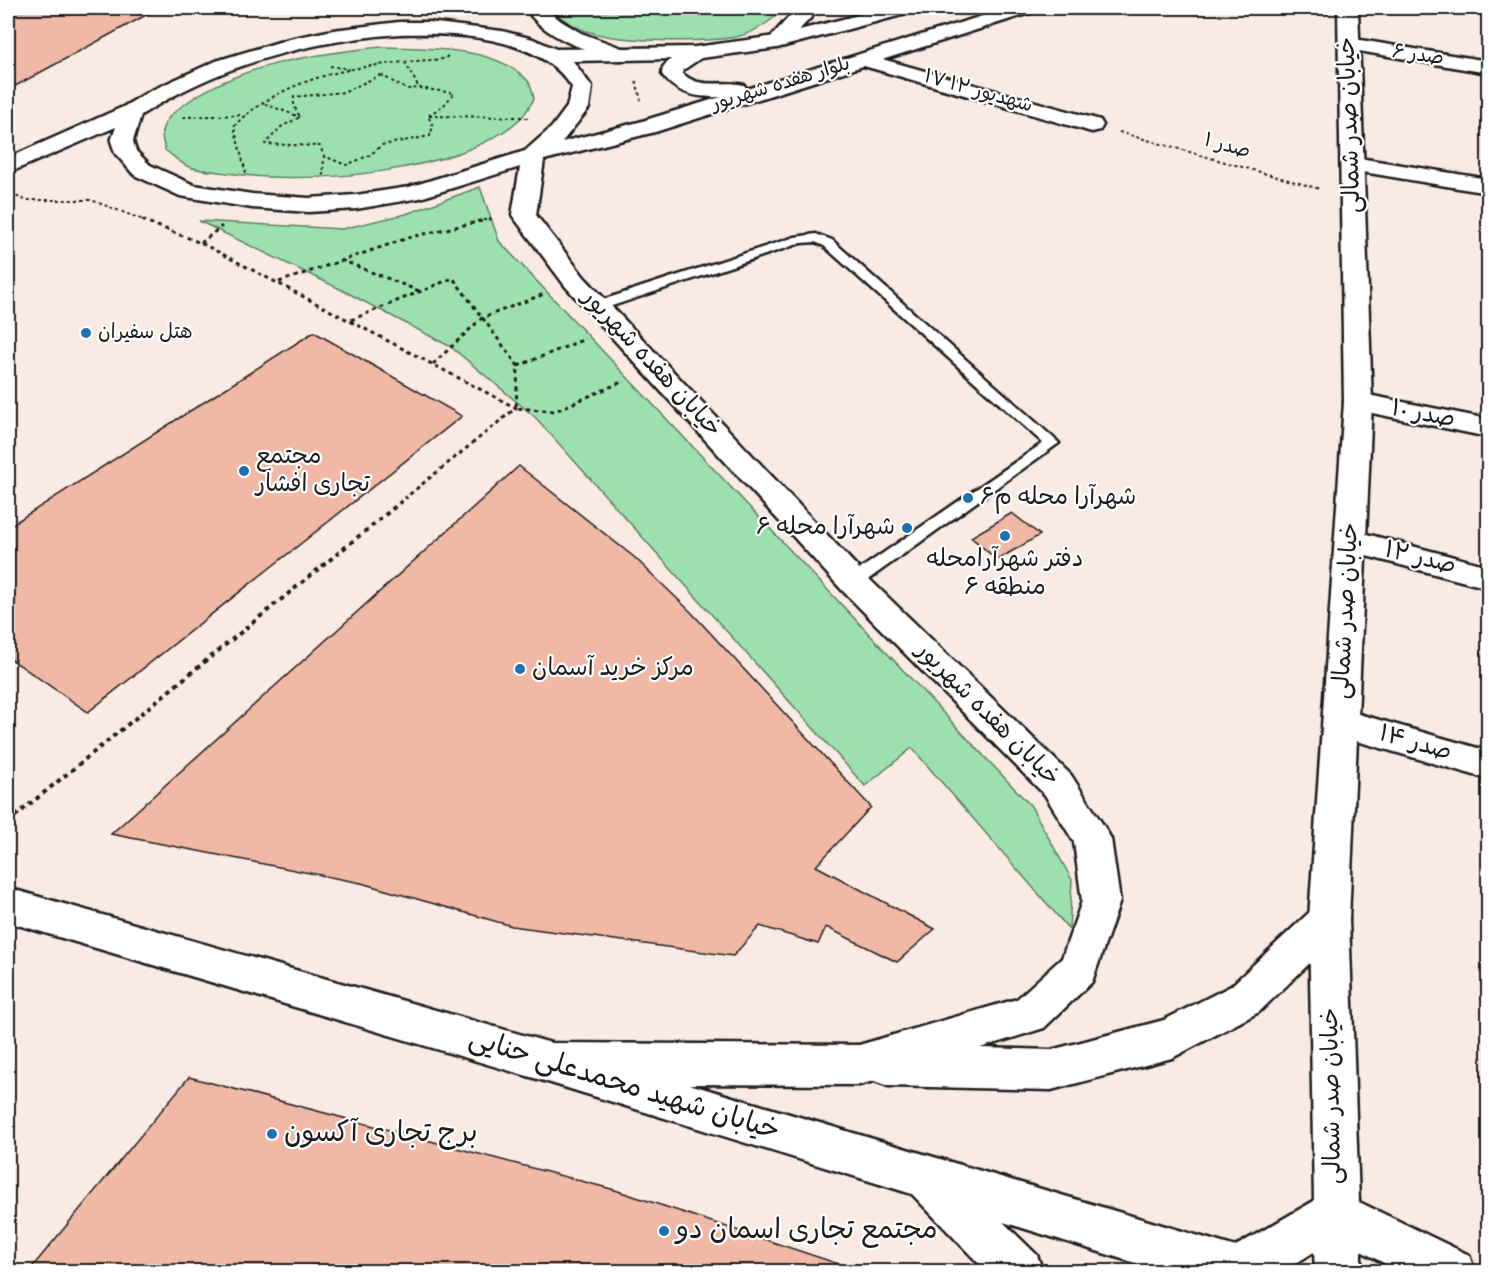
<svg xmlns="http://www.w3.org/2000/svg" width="1496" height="1279" font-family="'Indie Flower','Playpen Sans Arabic',sans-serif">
<rect width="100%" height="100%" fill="#faeae4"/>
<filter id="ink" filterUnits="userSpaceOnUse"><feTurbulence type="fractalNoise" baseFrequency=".0167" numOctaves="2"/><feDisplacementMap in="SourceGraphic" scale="12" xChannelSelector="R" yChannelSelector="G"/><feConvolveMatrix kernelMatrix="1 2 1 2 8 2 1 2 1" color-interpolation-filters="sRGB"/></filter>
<g filter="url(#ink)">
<path fill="#9ce1ad" stroke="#5c7e64" stroke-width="1.5" d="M550 8H782L784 9C770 22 755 33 736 37 702 43 627 42 593 33 578 30 561 19 550 8Z
M381 47C424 48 497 46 528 81 532 86 533 93 534 99 530 105 526 113 521 118 461 175 306 185 227 173 215 171 198 171 187 166 179 162 172 155 165 150 164 144 161 137 162 132 164 119 175 111 185 104 240 64 314 54 381 47Z
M480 187 499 241 1031 806 1072 880 1069 929 912 748 865 786 535 417 451 347 342 290 199 221 342 229 406 214Z"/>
<path fill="#f0b8a5" stroke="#1c1c1c" stroke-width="1.5" d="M8 8H159L8 90Z
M314 332 462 416 88 712 8 657V527Z
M519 466 634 557 691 612 871 807 816 866 935 929 897 962 826 927 818 944 760 926 733 956 512 926 361 883 111 834Z
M1012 513 1040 535 997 560 971 537Z
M189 1077 615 1190 842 1265 841 1272H28Z"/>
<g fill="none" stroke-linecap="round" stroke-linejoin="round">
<defs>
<path id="service" d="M816 234 832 240 1059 443 859 586H847L845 582 847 578 1043 443 824 246 815 242 801 243 603 309 598 310 592 306 593 303 795 237Z"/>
<path id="minor" d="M526 8H545L561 21 581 33 627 50 630 54 627 58 620 60C591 53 540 36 526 8Z
M1348 38 1488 61V73L1341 48 1338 44 1341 40Z
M864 54 1100 120 1103 125 1100 130 1092 132 857 64 854 60 857 56Z
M1353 157 1488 179V193L1345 169 1342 164 1345 159Z
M1358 393 1488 419V437L1348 408 1344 402 1348 396Z
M1351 530 1488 566V588L1340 549 1336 541 1340 533Z
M1341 709 1488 751V779L1329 733 1324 723 1329 713Z"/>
<path id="tertiary" d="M797 8H816L818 10 784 46H770L767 42 770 38Z"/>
<path id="secondary" d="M1338 8H1358L1372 402 1349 919 1359 1202 1469 1255 1475 1272H1401L1361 1251V1272H1315L1314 1252 1282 1272 1216 1271 1222 1254 1314 1201 1309 919 1344 402Z"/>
<path id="primary" d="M886 8H916L913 12 777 48 701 58 683 70 682 73C701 91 723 79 744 85L747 89 1008 8H1036L1033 12 655 132 544 160 536 215 584 277 864 574 1071 775 1105 828 1111 839 1120 901 1092 982 1044 1028 980 1048 1051 1050 1164 1020 1231 986 1315 907 1329 902 1343 907 1349 919 1343 931 1259 1012 1172 1058 1051 1090 888 1086 874 1081 859 1085 689 1084 1239 1248 1256 1254 1262 1272H1164L1003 1222 1037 1255 1043 1272H987L912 1194 551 1083 8 922V888L551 1043 859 1045 1017 999 1062 958 1082 901 1074 842 1045 795 842 590 566 287 512 215 520 167 420 198 356 209 309 212 252 208 180 196 134 175 115 153 111 141 116 127 8 173V158L123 107 150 91 216 61 289 39 333 30 399 22H428L502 31 533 39 556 49 695 47 776 36ZM399 34C454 33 539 35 572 87L567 107 552 127 525 151 409 187 356 195 309 198 252 194 194 185 150 165 136 151 133 141 141 115C218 65 308 41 399 34ZM671 59 663 67 662 74C675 94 698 98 721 97L639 122 562 142 589 108 592 87 573 61Z"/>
</defs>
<use href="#service" stroke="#1c1c1c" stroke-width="5"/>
<use href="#minor" stroke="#1c1c1c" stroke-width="5"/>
<use href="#tertiary" stroke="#1c1c1c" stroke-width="5"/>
<use href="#secondary" stroke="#1c1c1c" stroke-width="5"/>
<use href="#primary" stroke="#1c1c1c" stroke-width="5"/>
<path stroke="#1c1c1c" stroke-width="2" stroke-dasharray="3 3" stroke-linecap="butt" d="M405 62 419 88
M330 66 349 69
M381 75 406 89 419 88 454 93 445 104 428 116 433 126 430 136 382 145 370 155 346 165 324 156 320 146 265 144 281 127 300 117 294 106V97L344 92Z
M636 81 641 100
M265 104 300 117
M429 116 523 117 529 119
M183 117 242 115
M1119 132 1320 189
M246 173 234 127C243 115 254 109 266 101 319 68 384 63 445 59L448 55
M323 176 324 156
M11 194 25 200H91L146 221
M477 221 492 219"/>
<path stroke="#1c1c1c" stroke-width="3" stroke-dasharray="4 4" stroke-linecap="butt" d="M142 220 201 243 516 408 405 498
M201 243 222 226
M341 260 419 291
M279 282 411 237 486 220
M351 320 453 278 518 366 516 408 555 411 624 381
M433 364 482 318 544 294
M518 366 585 339"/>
<path stroke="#1c1c1c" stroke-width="4" stroke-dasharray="4.5 4.5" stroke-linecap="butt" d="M8 822 407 497"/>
<use href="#service" fill="#fff" fill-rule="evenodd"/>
<use href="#minor" fill="#fff" fill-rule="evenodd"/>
<use href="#tertiary" fill="#fff" fill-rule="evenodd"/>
<use href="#secondary" fill="#fff" fill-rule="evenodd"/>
<use href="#primary" fill="#fff" fill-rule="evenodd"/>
</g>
</g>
<g fill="#1f6fb2" stroke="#fff" stroke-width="2">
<circle cx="86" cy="333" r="6"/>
<circle cx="244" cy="471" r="6"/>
<circle cx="968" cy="498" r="6"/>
<circle cx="907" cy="528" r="6"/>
<circle cx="1005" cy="536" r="6"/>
<circle cx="520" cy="669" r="6"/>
<circle cx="272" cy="1134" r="6"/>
<circle cx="664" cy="1231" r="6"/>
</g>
<g text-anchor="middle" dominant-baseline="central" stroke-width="4.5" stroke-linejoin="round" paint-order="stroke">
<g font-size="20" fill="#1c1c1c" stroke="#fff">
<text transform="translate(1418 56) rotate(9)">صدر ۶</text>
<text transform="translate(781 85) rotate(-17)">بلوار هفده شهریور</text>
<text transform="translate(978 92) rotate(16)">۱۷ شهدیور ۱۲</text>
<text transform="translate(1227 147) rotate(16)">صدر ۱</text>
</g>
<g font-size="20" fill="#1c1c1c" stroke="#fff" text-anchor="start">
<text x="98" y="333">هتل سفیران</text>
</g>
<g font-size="24" fill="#1c1c1c" stroke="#fff">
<text transform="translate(1351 125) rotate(-92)">خیابان صدر شمالی</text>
<text transform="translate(651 364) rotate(47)">خیابان هفده شهریور</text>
<text transform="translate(1423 415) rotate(11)">صدر ۱۰</text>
<text transform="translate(1420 559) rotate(14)">صدر ۱۲</text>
<text transform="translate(1347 611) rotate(-87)">خیابان صدر شمالی</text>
<text transform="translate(987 715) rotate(45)">خیابان هفده شهریور</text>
<text transform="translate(1415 744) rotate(16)">صدر ۱۴</text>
<text transform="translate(1333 1096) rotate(-91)">خیابان صدر شمالی</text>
</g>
<g font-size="24" fill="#1c1c1c" stroke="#fff" text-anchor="start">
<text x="256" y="457">مجتمع<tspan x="256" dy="28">تجاری افشار</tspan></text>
<text x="980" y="498">شهرآرا محله م۶</text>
<text x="895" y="528" text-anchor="end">شهرآرا محله ۶</text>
<text x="1005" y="560" text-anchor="middle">دفتر شهرآرامحله<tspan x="1005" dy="28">منطقه ۶</tspan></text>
<text x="532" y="669">مرکز خرید آسمان</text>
</g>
<g font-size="28" fill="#1c1c1c" stroke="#fff">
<text transform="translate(624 1086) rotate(17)">خیابان شهید محمدعلی حنایی</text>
</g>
<g font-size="28" fill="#1c1c1c" stroke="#fff" text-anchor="start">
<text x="284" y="1134">برج تجاری آکسون</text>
<text x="676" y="1231">مجتمع تجاری اسمان دو</text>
</g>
</g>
<rect width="1496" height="1279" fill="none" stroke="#fff" stroke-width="30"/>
<rect x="15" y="15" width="1466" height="1249" fill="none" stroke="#1c1c1c" stroke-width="2" filter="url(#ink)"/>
</svg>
